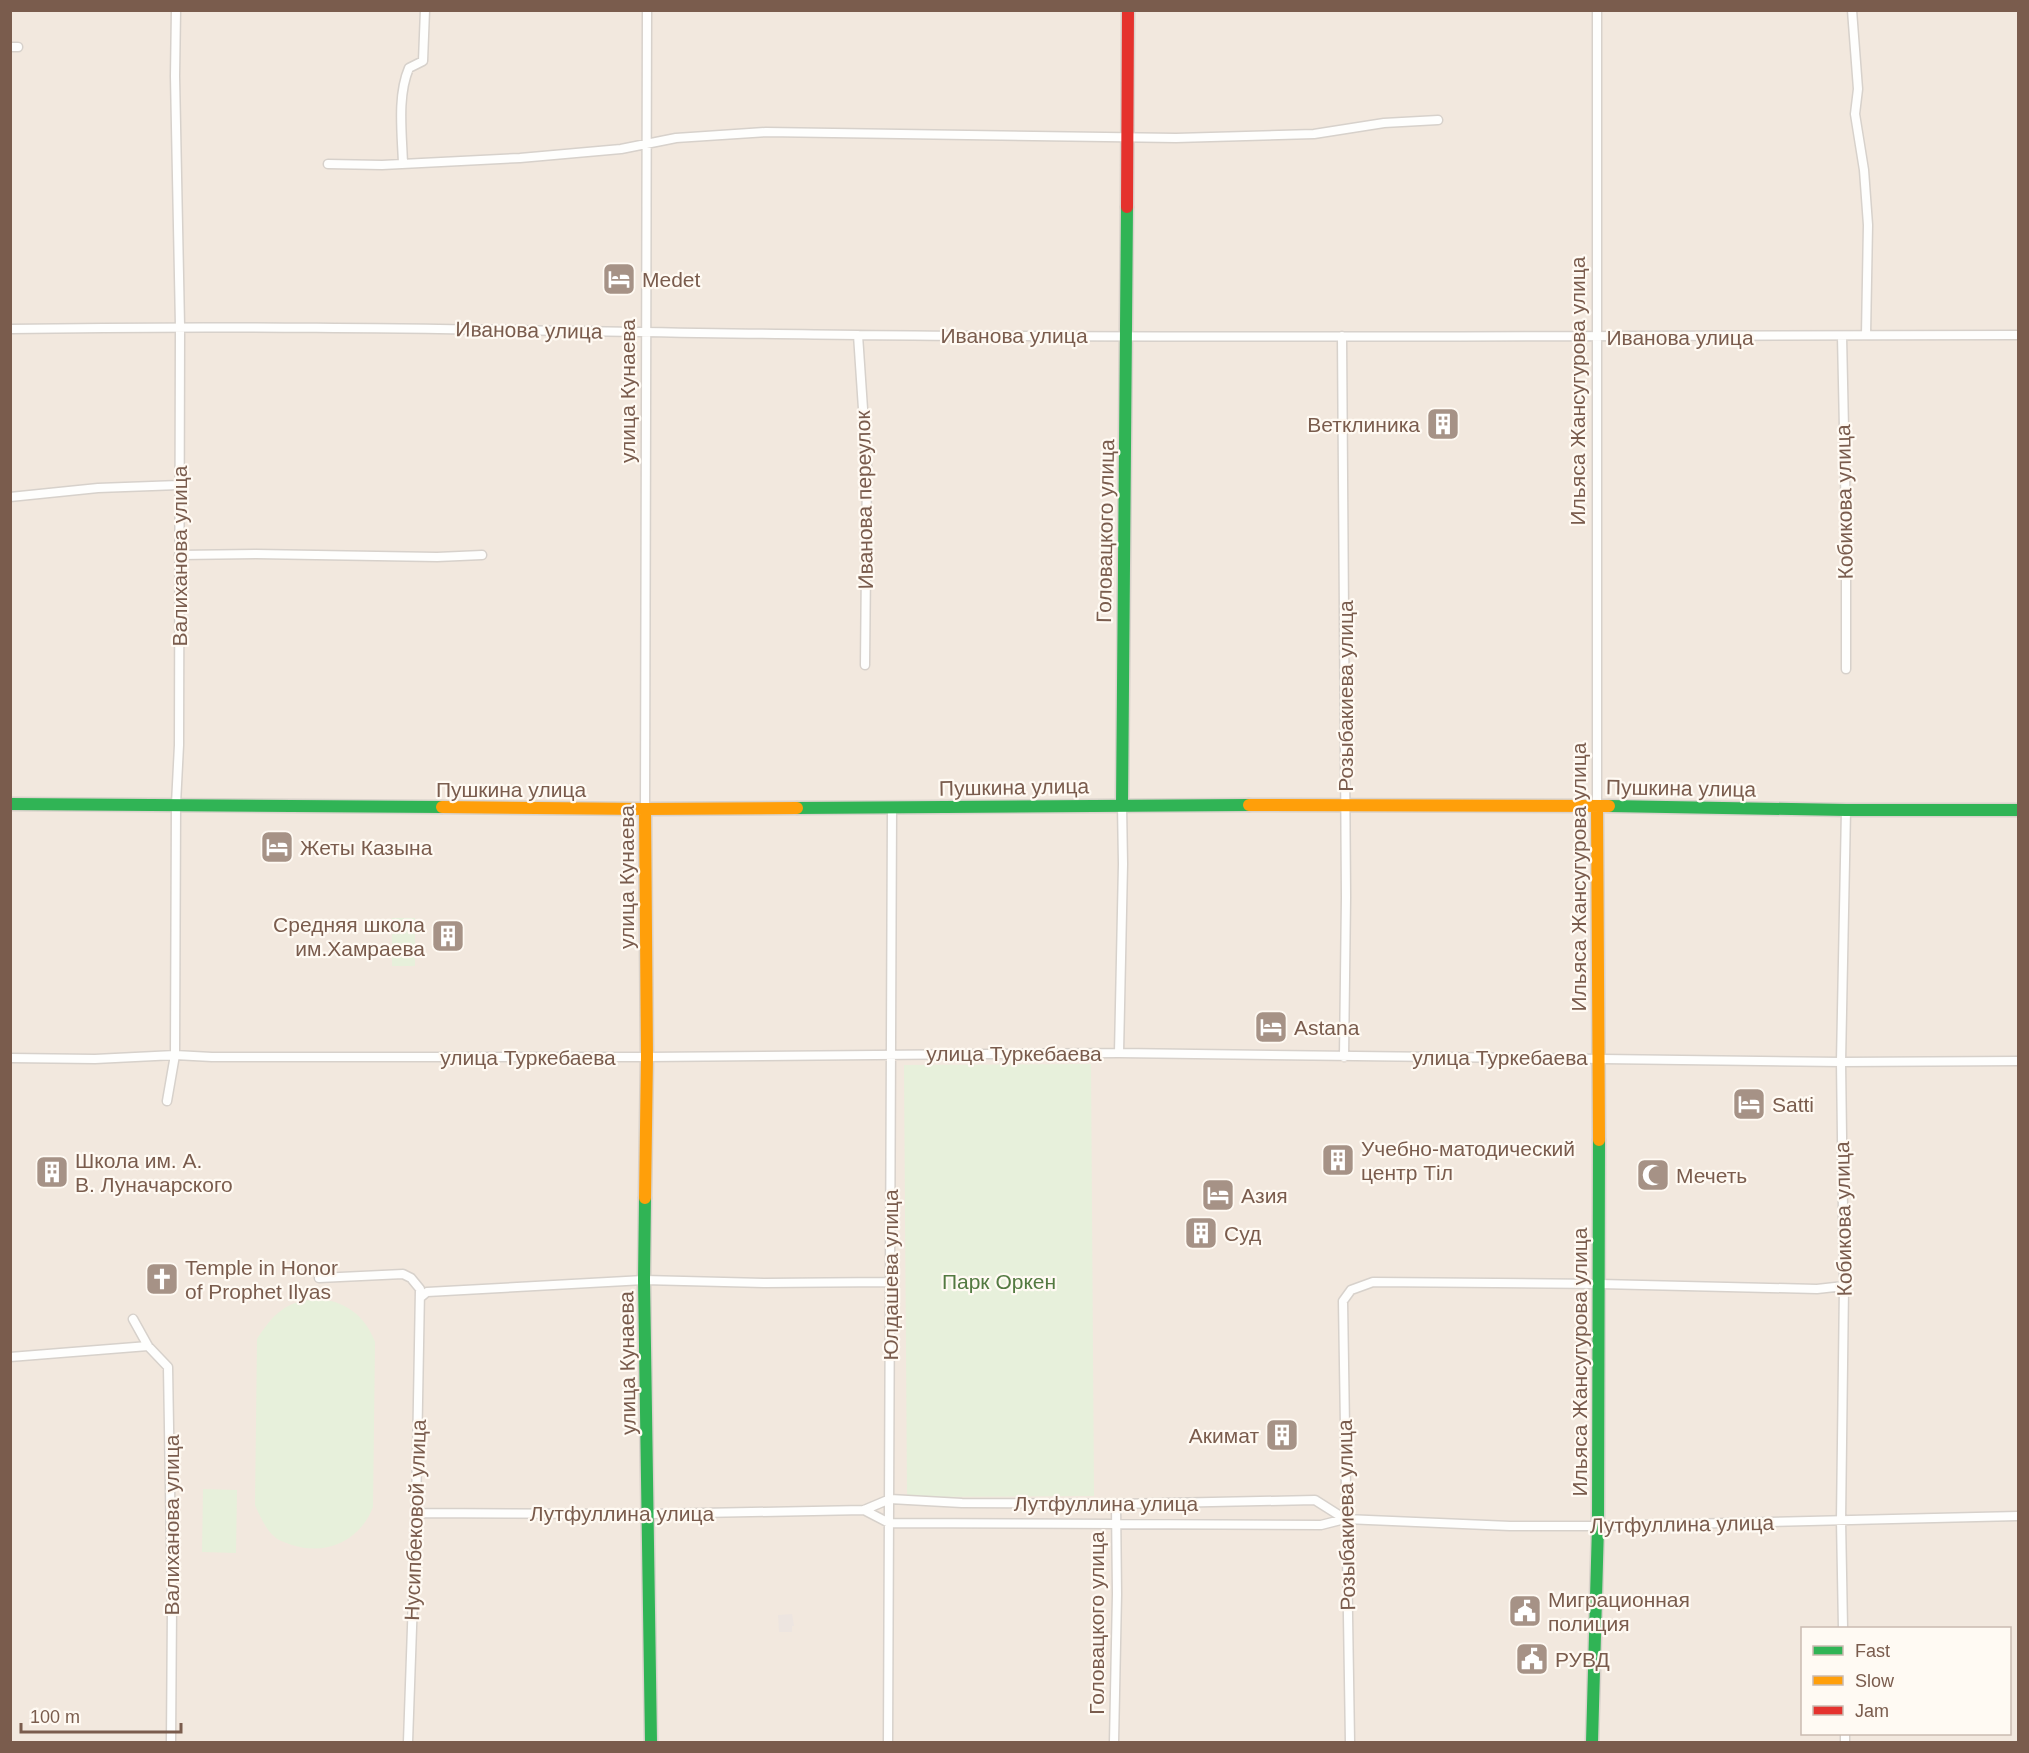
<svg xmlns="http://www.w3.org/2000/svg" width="2029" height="1753" font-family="Arial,sans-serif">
<rect width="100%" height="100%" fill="#f9f5f0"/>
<path fill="#f2e8de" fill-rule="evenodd" d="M11 11H2018V1742H11ZM1802 1628H2010V1734H1802Z"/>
<path fill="#ede5e0" d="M792 1614 794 1626H792V1632H779L778 1615Z"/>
<path fill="#e7f0db" d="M392 918H415V966H392Z
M1091 1064 1094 1496 907 1497 904 1065Z
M316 1299C344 1300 365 1315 375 1342L373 1507C360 1541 326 1556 292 1545 287 1543 279 1541 275 1537 265 1529 260 1516 255 1505L257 1339C274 1313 285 1302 316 1299Z
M203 1489 237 1490 236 1553 202 1552Z"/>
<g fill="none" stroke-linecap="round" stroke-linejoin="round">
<defs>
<path id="street" d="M1597 10V806
M1852 10 1858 89 1855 114 1864 170 1868 225 1866 335
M10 47H18
M328 164 382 165 520 158 621 149 676 138 766 132 1176 138 1314 134 1384 123 1438 120
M403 164C402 133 397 96 409 68L423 61 425 10
M10 329C293 324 575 332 858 335 1245 339 1632 335 2018 335
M858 335 867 468 865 665
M1342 336 1346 897 1344 1057
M1842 336 1846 522V669
M10 497 98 488 179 485
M179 555 256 554 437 557 482 555
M645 809 647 10
M1119 1053 1123 864 1122 805
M10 1058 95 1059 175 1055 212 1057H647L1119 1053 1841 1062 2018 1061
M167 1101 175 1055 176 804 179 745 180 326 175 76 176 10
M319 1278 403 1274 411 1278 420 1289 416 1513 408 1742
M421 1297 427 1292 644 1280 765 1283 890 1282
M133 1319 148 1346 168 1367 172 1607 171 1742
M10 1357 148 1346
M864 1510 889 1523 1321 1525 1345 1519 1510 1526H1598L2018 1516
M416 1513 649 1514 864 1510 890 1499 962 1503 1116 1504 1315 1500 1345 1519
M1843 1628 1841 1520 1844 1286 1841 1062 1846 810
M1845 1734V1742
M888 1742 892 808
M1114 1742 1117 1594 1116 1504
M1350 1742 1343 1301 1351 1290 1373 1282 1600 1284 1817 1289 1844 1286"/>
<path id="fast" d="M10 804 442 807
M1122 805 1127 207
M1609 806 1846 810H2018
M797 808 1249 805
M645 1198 644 1280 651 1742
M1592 1742 1598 1526 1599 1140"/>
<path id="slow" d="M1249 805 1609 806
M1597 806 1599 1140
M442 807 645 809 797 808
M645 809 647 1057 645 1198"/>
<path id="jam" d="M1127 207 1128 10"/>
</defs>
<use href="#street" stroke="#d7d1cb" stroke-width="11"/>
<use href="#fast" stroke="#d9d2cb" stroke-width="15"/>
<use href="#slow" stroke="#d9d2cb" stroke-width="15"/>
<use href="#jam" stroke="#d9d2cb" stroke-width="15"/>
<use href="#street" stroke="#fefefd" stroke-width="8"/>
<use href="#fast" stroke="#30b455" stroke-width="12"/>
<use href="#slow" stroke="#ff9f0a" stroke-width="12"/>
<use href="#jam" stroke="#e5322d" stroke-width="12"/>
</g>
<defs>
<symbol id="hotel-square" viewBox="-11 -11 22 22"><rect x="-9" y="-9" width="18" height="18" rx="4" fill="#a69286" stroke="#fffaf3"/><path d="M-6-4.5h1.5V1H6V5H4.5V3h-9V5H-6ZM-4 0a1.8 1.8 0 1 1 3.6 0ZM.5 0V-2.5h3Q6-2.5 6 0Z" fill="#fff"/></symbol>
<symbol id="building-square" viewBox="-11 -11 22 22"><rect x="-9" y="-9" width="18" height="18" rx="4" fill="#a69286" stroke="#fffaf3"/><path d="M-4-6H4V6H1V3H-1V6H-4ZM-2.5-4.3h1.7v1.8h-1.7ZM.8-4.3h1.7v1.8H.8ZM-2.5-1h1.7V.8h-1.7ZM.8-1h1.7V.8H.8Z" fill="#fff"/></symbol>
<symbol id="mosque-square" viewBox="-11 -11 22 22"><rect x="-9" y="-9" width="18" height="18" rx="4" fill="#a69286" stroke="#fffaf3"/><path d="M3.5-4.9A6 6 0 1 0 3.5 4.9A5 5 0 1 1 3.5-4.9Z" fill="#fff"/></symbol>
<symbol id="church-square" viewBox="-11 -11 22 22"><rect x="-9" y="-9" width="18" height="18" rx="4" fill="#a69286" stroke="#fffaf3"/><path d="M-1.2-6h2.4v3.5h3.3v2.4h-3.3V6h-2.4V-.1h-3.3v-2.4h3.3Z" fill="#fff"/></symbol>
<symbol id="civic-square" viewBox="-11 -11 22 22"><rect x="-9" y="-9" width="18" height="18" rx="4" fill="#a69286" stroke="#fffaf3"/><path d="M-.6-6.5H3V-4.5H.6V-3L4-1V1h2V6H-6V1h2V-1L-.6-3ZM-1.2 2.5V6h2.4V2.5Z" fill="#fff"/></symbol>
</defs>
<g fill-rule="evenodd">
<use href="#hotel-square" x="600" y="260" width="38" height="38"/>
<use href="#building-square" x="1424" y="405" width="38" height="38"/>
<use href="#hotel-square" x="258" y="828" width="38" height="38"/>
<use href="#building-square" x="429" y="917" width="38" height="38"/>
<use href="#hotel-square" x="1252" y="1008" width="38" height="38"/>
<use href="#hotel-square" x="1730" y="1085" width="38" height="38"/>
<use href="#building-square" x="1319" y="1141" width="38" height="38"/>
<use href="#building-square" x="33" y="1153" width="38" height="38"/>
<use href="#mosque-square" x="1634" y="1156" width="38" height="38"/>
<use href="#hotel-square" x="1199" y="1176" width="38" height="38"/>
<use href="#building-square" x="1182" y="1214" width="38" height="38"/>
<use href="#church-square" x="143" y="1260" width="38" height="38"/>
<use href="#building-square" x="1263" y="1416" width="38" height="38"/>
<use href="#civic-square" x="1506" y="1592" width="38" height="38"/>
<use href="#civic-square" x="1513" y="1640" width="38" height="38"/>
</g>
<g text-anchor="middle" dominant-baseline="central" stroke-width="4.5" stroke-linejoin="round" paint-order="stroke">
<g font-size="21" fill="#7a5c4d" stroke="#fffaf3" text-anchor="start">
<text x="642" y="279">Medet</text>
<text x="1420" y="424" text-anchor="end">Ветклиника</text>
<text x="300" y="847">Жеты Казына</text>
<text x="425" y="924" text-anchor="end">Средняя школа<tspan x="425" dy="24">им.Хамраева</tspan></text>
<text x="1294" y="1027">Astana</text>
<text x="1772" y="1104">Satti</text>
<text x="1361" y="1148">Учебно-матодический<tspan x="1361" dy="24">центр Тіл</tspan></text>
<text x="75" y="1160">Школа им. А.<tspan x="75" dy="24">В. Луначарского</tspan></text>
<text x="1676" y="1175">Мечеть</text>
<text x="1241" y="1195">Азия</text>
<text x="1224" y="1233">Суд</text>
<text x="185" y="1267">Temple in Honor<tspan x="185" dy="24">of Prophet Ilyas</tspan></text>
<text x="1259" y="1435" text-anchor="end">Акимат</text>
<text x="1548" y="1599">Миграционная<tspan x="1548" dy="24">полиция</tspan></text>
<text x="1555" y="1659">РУВД</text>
</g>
<g font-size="21" fill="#7a5c4d" stroke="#fffaf3">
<text transform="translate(529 330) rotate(1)">Иванова улица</text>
<text x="1014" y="335">Иванова улица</text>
<text x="1680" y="337">Иванова улица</text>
<text transform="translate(627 391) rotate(-90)">улица Кунаева</text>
<text transform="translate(1577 391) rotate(-90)">Ильяса Жансугурова улица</text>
<text transform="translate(864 500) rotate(-91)">Иванова переулок</text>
<text transform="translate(1844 502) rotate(-91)">Кобикова улица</text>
<text transform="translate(1105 531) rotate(-89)">Головацкого улица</text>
<text transform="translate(179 556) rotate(-90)">Валиханова улица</text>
<text transform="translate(1345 696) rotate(-90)">Розыбакиева улица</text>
<text transform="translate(1014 787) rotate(-1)">Пушкина улица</text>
<text transform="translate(1681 788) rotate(1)">Пушкина улица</text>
<text x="511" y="789">Пушкина улица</text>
<text transform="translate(626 877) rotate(-90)">улица Кунаева</text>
<text transform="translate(1578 877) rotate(-90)">Ильяса Жансугурова улица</text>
<text x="1014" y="1053">улица Туркебаева</text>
<text x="528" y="1057">улица Туркебаева</text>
<text x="1500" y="1057">улица Туркебаева</text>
<text transform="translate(1843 1219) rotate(-91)">Кобикова улица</text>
<text transform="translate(890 1275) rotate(-90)">Юлдашева улица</text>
<text transform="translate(1579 1362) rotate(-90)">Ильяса Жансугурова улица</text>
<text transform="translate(627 1363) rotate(-91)">улица Кунаева</text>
<text x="1106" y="1503">Лутфуллина улица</text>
<text x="622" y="1513">Лутфуллина улица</text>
<text transform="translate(1346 1515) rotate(-91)">Розыбакиева улица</text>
<text transform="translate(415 1520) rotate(-88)">Нусипбековой улица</text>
<text transform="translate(1682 1524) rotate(-1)">Лутфуллина улица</text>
<text transform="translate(171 1525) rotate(-90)">Валиханова улица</text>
<text transform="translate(1096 1623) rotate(-90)">Головацкого улица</text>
</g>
<g font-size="21" fill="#537a41" stroke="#fffaf3">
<text x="999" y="1281">Парк Оркен</text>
</g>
</g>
<rect width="2029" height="1753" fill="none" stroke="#7a5c4d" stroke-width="24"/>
<rect x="1801" y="1627" width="210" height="108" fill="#fffaf3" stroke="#cabbb1" stroke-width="1.5"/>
<rect x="1813" y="1646" width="30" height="9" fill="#30b455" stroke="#cabbb1" stroke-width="1.5"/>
<text x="1855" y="1657" font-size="18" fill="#7a5c4d">Fast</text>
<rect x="1813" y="1676" width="30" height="9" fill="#ff9f0a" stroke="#cabbb1" stroke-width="1.5"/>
<text x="1855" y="1687" font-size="18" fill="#7a5c4d">Slow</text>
<rect x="1813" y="1706" width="30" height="9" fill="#e5322d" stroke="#cabbb1" stroke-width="1.5"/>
<text x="1855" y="1717" font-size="18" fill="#7a5c4d">Jam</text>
<path d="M21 1723v9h160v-9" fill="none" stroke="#7a5c4d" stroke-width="3"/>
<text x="30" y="1723" font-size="18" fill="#7a5c4d" stroke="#fffaf3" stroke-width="4.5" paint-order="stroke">100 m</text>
</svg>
